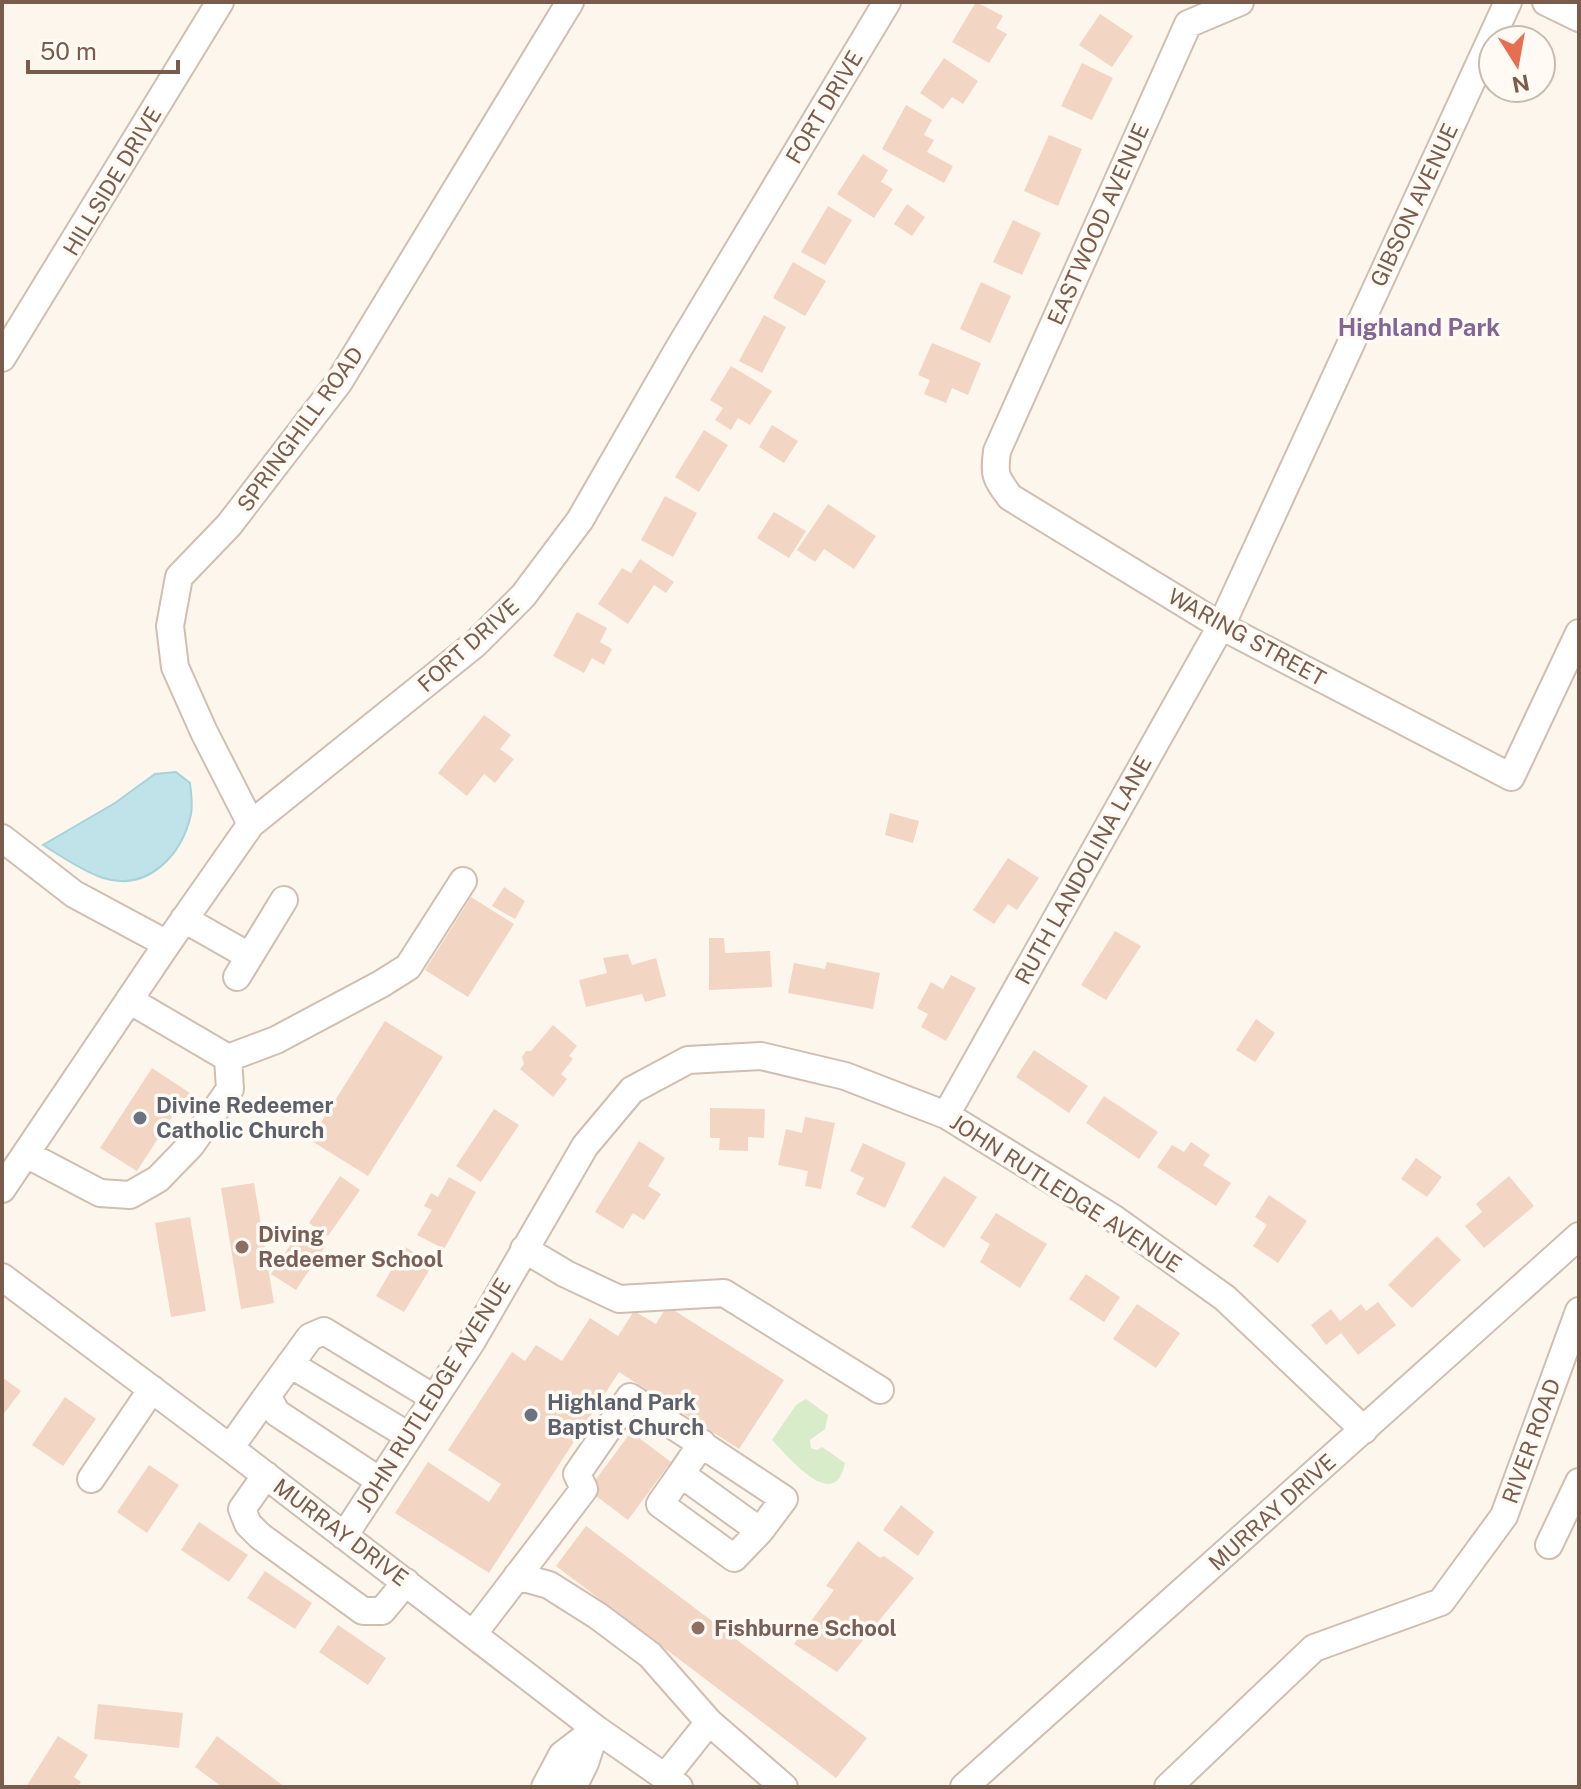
<svg xmlns="http://www.w3.org/2000/svg" width="1581" height="1789" font-family="'Public Sans',sans-serif">
<rect width="100%" height="100%" fill="#fdf6ec"/>
<path fill="#d8ecc9" d="M806 1399 828 1415 825 1429 810 1440 811 1448 817 1450 822 1447 845 1463C835 1515 788 1456 772 1440L796 1405Z"/>
<path fill="#bfe3e8" stroke="#a5d3da" stroke-width="2" d="M176 772 190 783C191 792 193 804 191 814 182 855 148 892 103 878 82 871 61 856 43 845L115 803 155 774Z"/>
<path fill="#f3d5c3" d="M976 2 1003 16 996 28 1007 34 989 63 952 42Z
M1100 14 1133 36 1112 67 1079 45Z
M944 58 978 81 963 104 952 97 943 109 920 93Z
M1082 63 1113 78 1092 120 1061 106Z
M906 105 932 120 924 135 934 140 927 152 953 166 944 183 882 149Z
M1049 135 1082 149 1058 206 1024 191Z
M863 154 888 170 881 182 893 189 874 218 837 194Z
M907 204 925 217 912 236 894 224Z
M828 206 852 220 825 265 801 252Z
M1013 220 1041 233 1022 275 993 262Z
M793 262 826 281 805 316 773 298Z
M981 282 1011 296 990 343 960 329Z
M764 315 786 327 762 373 739 361Z
M932 343 981 363 968 395 952 388 946 403 924 394 930 380 918 375Z
M731 366 772 391 750 425 738 418 731 430 715 420 723 408 710 400Z
M772 425 798 441 784 463 759 447Z
M704 430 728 445 699 492 675 477Z
M665 496 697 513 673 557 641 540Z
M828 504 876 536 854 569 824 549 815 562 797 550Z
M774 512 806 531 789 558 757 538Z
M640 559 674 582 666 593 654 585 628 624 598 604 622 568 631 573Z
M577 612 607 628 600 642 612 649 604 665 592 658 584 673 553 656Z
M484 715 511 735 500 749 514 759 495 783 484 774 467 796 438 773Z
M890 813 919 821 913 843 885 835Z
M1008 858 1039 878 1017 910 1008 904 994 924 973 910Z
M504 887 525 901 515 919 492 906Z
M471 897 514 924 468 997 425 970Z
M1115 931 1141 946 1106 1000 1081 985Z
M709 938H724L725 953 770 951 772 987 709 990Z
M628 954 632 965 656 958 666 996 645 1002 642 994 586 1007 579 980 607 973 603 958Z
M827 962 880 973 873 1009 788 993 794 963 825 969Z
M951 975 976 988 946 1041 921 1027 928 1014 917 1008 931 982 943 989Z
M1256 1019 1275 1033 1255 1062 1236 1050Z
M385 1021 443 1057 368 1176 310 1140Z
M553 1025 577 1046 569 1056 573 1059 561 1074 567 1079 553 1097 520 1069 524 1064 522 1057 526 1051H531Z
M1034 1050 1088 1086 1069 1113 1016 1077Z
M152 1068 199 1099 189 1114 179 1106 137 1171 100 1148Z
M1104 1096 1158 1132 1139 1159 1086 1123Z
M710 1108 765 1109 764 1138 748 1137V1151L719 1150 720 1138H710Z
M494 1109 519 1125 481 1182 456 1166Z
M805 1117 835 1123 821 1189 805 1186 808 1171 778 1165 786 1129 802 1133Z
M639 1141 665 1158 648 1186 661 1194 644 1220 633 1213 623 1229 595 1212Z
M1191 1142 1210 1155 1203 1165 1231 1183 1216 1206 1157 1167 1172 1145 1184 1152Z
M863 1143 906 1163 885 1208 856 1194 864 1178 850 1171Z
M1416 1158 1442 1177 1427 1197 1401 1179Z
M340 1176 360 1190 328 1236 309 1223Z
M944 1176 977 1197 944 1248 911 1227Z
M1509 1176 1534 1206 1484 1248 1465 1226 1482 1212 1476 1204Z
M449 1177 476 1192 444 1249 417 1235 432 1210 424 1206 431 1193 438 1197Z
M254 1183 274 1303 241 1309 221 1188Z
M1269 1195 1307 1221 1278 1263 1253 1246 1267 1225 1255 1217Z
M996 1213 1047 1244 1020 1288 980 1262 990 1244 980 1238Z
M190 1217 206 1311 171 1317 155 1223Z
M301 1229 326 1245 296 1290 271 1274Z
M1437 1236 1461 1260 1412 1308 1388 1285Z
M405 1247 433 1264 404 1312 376 1296Z
M1086 1274 1120 1297 1104 1322 1069 1299Z
M1378 1302 1396 1325 1358 1355 1341 1333 1326 1345 1311 1325 1331 1309 1340 1321 1361 1304 1366 1311Z
M1137 1304 1180 1333 1156 1368 1113 1339Z
M667 1306 784 1380 739 1449 619 1372 489 1573 395 1513 428 1462 489 1502 501 1484 448 1450 512 1352 525 1361 536 1345 562 1361 590 1318 618 1336 634 1311 656 1324Z
M2 1377 21 1391 2 1416Z
M65 1397 96 1419 63 1466 32 1445Z
M631 1432 671 1462 628 1520 588 1490Z
M149 1465 179 1485 147 1533 117 1512Z
M901 1505 934 1532 918 1556 883 1530Z
M199 1522 248 1555 229 1582 181 1550Z
M586 1526 867 1738 836 1778 556 1566Z
M858 1541 880 1558 884 1556 914 1578 837 1672 794 1644 834 1590 826 1586Z
M265 1571 312 1603 295 1629 247 1598Z
M338 1625 386 1658 368 1685 319 1652Z
M98 1704 183 1713 179 1748 94 1739Z
M58 1736 88 1755 74 1777 81 1782 77 1787H26Z
M217 1736 285 1787H222L195 1767Z"/>
<g fill="none" stroke-linecap="round" stroke-linejoin="round">
<defs>
<path id="minor" d="M1240 2 1188 24 997 451C994 475 995 477 1010 497L1221 626 1511 777 1579 633
M1546 2 1579 18
M2 358 220 2
M251 824 204 732 175 667 170 626 179 577 229 525 339 382 570 2
M2 838 74 894 167 944
M184 919 249 956
M237 977 284 900
M228 1058 276 1040 381 984 408 967 463 881
M946 1115 1221 626 1508 2
M26 1154 100 1193 130 1195 158 1179 191 1145 230 1089 228 1058 129 1000
M2 1189 167 944 251 824 475 644 523 596 580 520 679 348 887 2
M524 1249 566 1274 619 1299 724 1293 880 1390
M2 1277 230 1448 596 1729 679 1787
M290 1364 409 1436
M230 1448 267 1396
M681 1474 660 1504 734 1558 760 1531
M266 1475 242 1509 248 1524 260 1536 363 1611H382L406 1582
M91 1479 152 1389
M380 1481 277 1413 267 1396 310 1337 324 1331 434 1398
M344 1536 472 1341 585 1146 632 1090 688 1060 761 1056 845 1076 946 1115 1113 1218 1225 1298 1364 1430
M1549 1545 1579 1482
M517 1576 549 1585 598 1616 650 1655 709 1722 784 1787
M474 1633 584 1489 577 1474 630 1397 784 1499 760 1531 681 1474 702 1443
M665 1777 709 1722
M545 1787 562 1755 596 1729
M573 1787 585 1763 596 1729
M964 1787 1579 1236
M1168 1787 1314 1648 1441 1602 1504 1516 1579 1311"/>
</defs>
<use href="#minor" stroke="#d1beb0" stroke-width="30"/>
<use href="#minor" stroke="#fff" stroke-width="26"/>
</g>
<g fill="#6b7280" stroke="#fffaf3" stroke-width="3">
<circle cx="140" cy="1118" r="8"/>
<circle cx="531" cy="1415" r="8"/>
</g>
<g fill="#8d6e63" stroke="#fffaf3" stroke-width="3">
<circle cx="242" cy="1247" r="8"/>
<circle cx="698" cy="1628" r="8"/>
</g>
<g text-anchor="middle" dominant-baseline="central" stroke-width="7" stroke-linejoin="round" paint-order="stroke">
<g font-size="22" fill="#7a5c4d" stroke="#fffaf3">
<text transform="translate(824 107) rotate(-59)">FORT DRIVE</text>
<text transform="translate(112 181) rotate(-59)">HILLSIDE DRIVE</text>
<text transform="translate(1414 205) rotate(-65)">GIBSON AVENUE</text>
<text transform="translate(1098 224) rotate(-66)">EASTWOOD AVENUE</text>
<text transform="translate(300 429) rotate(-54)">SPRINGHILL ROAD</text>
<text transform="translate(1247 637) rotate(29)">WARING STREET</text>
<text transform="translate(468 645) rotate(-42)">FORT DRIVE</text>
<text transform="translate(1083 870) rotate(-61)">RUTH LANDOLINA LANE</text>
<text transform="translate(1066 1193) rotate(33)">JOHN RUTLEDGE AVENUE</text>
<text transform="translate(433 1395) rotate(-58)">JOHN RUTLEDGE AVENUE</text>
<text transform="translate(1531 1441) rotate(-70)">RIVER ROAD</text>
<text transform="translate(1272 1512) rotate(-42)">MURRAY DRIVE</text>
<text transform="translate(341 1532) rotate(37)">MURRAY DRIVE</text>
</g>
<g font-size="22" font-weight="bold" fill="#5b616d" stroke="#fffaf3" text-anchor="start">
<text x="156" y="1105">Divine Redeemer<tspan x="156" dy="25">Catholic Church</tspan></text>
<text x="547" y="1402">Highland Park<tspan x="547" dy="25">Baptist Church</tspan></text>
</g>
<g font-size="22" font-weight="bold" fill="#785e54" stroke="#fffaf3" text-anchor="start">
<text x="258" y="1234">Diving<tspan x="258" dy="25">Redeemer School</tspan></text>
<text x="714" y="1628">Fishburne School</text>
</g>
<g font-size="24" font-weight="bold" fill="#846695" stroke="#fffaf3">
<text x="1419" y="327">Highland Park</text>
</g>
</g>
<rect width="1581" height="1789" fill="none" stroke="#7a5c4d" stroke-width="8"/>
<g transform="translate(1517 64) rotate(169)"><circle r="38" fill="#fffaf3" stroke="#cabbb1" stroke-width="2"/>
<path d="M0-6L14 30L0 20L-14 30Z" fill="#e76f51"/>
<text y="-12" font-size="22" font-weight="bold" text-anchor="middle" fill="#7a5c4d">N</text>
</g>
<path d="M28 60v12h150v-12" fill="none" stroke="#7a5c4d" stroke-width="4"/>
<text x="40" y="60" font-size="24" fill="#7a5c4d" stroke="#fffaf3" stroke-width="6" paint-order="stroke">50 m</text>
</svg>
